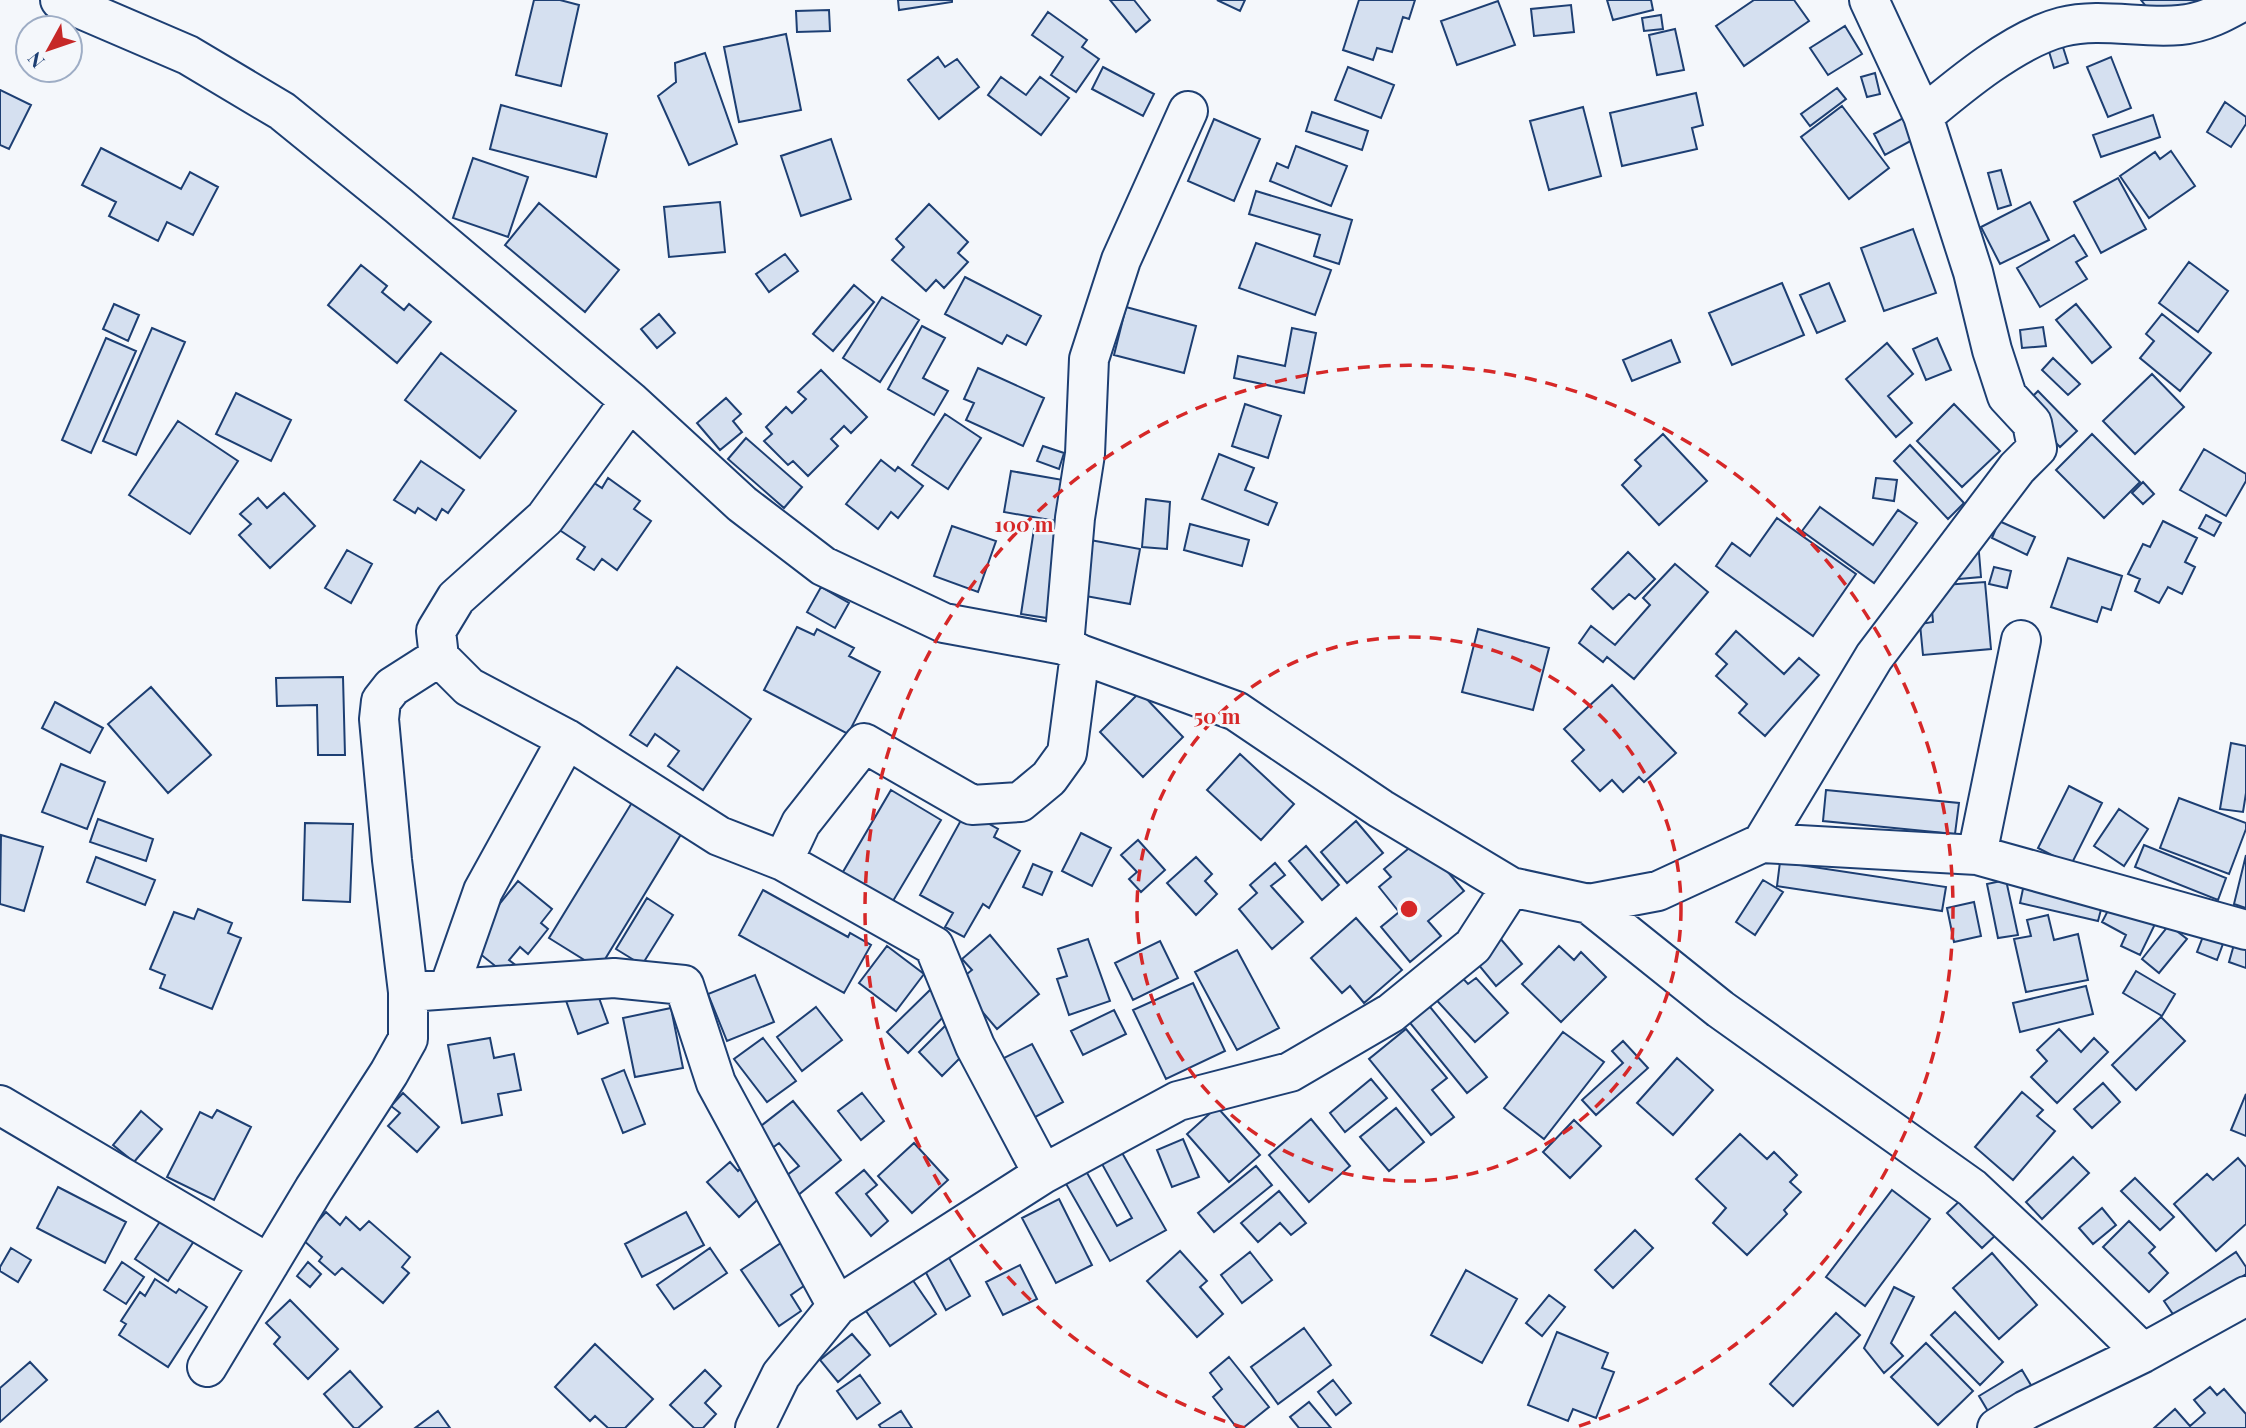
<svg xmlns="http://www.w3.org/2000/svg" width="2246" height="1428" font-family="'Playfair Display',serif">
<rect width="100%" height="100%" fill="#f4f7fb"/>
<path fill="#d5e0f0" stroke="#1d3f73" stroke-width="2" d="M534 0H560L579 5 561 86 516 75Z
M898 0H952V2L899 10Z
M1110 0H1134L1150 20 1136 32Z
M1217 0H1245L1240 11Z
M1359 0H1415L1409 19 1403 17 1392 52 1377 48 1373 60 1343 50Z
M1607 0H1651L1653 10 1613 20Z
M1754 0H1794L1809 21 1744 66 1716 26Z
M2141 0H2197L2200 4 2159 23Z
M1498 1 1515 45 1457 65 1441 21Z
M1571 5 1574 32 1534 36 1531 9Z
M829 10 830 31 797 32 796 11Z
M1048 12 1087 40 1082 47 1099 59 1076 92 1051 75 1063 57 1032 35Z
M1661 15 1663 29 1644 31 1642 18Z
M1845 26 1862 54 1828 75 1810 48Z
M1675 29 1684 70 1657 75 1649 35Z
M786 34 801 110 739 122 724 47Z
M2061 41 2068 63 2054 68 2047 45Z
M705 53 737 144 689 165 658 96 676 82 675 63Z
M938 57 945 67 957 59 979 87 939 119 908 80Z
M2111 57 2131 108 2108 117 2087 67Z
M1103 67 1154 94 1143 116 1092 89Z
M1348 67 1394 85 1381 118 1335 100Z
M1875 73 1880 94 1867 97 1861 77Z
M1001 77 1026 95 1040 77 1069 98 1041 135 988 95Z
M1837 88 1846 99 1810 126 1801 114Z
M0 90 31 105 9 149 0 145Z
M1696 93 1703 125 1692 128 1697 149 1622 166 1610 113Z
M2225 102 2246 117V124L2231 147 2207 132Z
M501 105 607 134 596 177 490 149Z
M1842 106 1889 168 1849 199 1801 137Z
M1583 107 1601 176 1549 190 1530 121Z
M1312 112 1368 131 1362 150 1306 131Z
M2153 115 2160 137 2101 157 2093 135Z
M1905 117 1916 138 1885 155 1874 134Z
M1214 119 1260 139 1234 201 1188 181Z
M831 139 851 199 801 216 781 156Z
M1296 146 1347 166 1331 206 1270 181 1277 163 1288 168Z
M101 148 181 189 190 172 218 187 193 235 167 222 158 241 109 216 116 202 82 185Z
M2171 151 2195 186 2149 218 2120 176 2155 152 2160 159Z
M473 158 528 177 508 237 453 218Z
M2001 170 2011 205 1998 209 1988 173Z
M2118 178 2146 229 2101 253 2074 202Z
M1256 191 1352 220 1339 264 1314 256 1320 235 1249 214Z
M720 202 725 252 669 257 664 207Z
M2030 202 2049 240 2000 264 1981 227Z
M539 203 619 270 585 312 505 245Z
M929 204 968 242 958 253 968 262 944 288 936 280 926 291 892 260 904 247 896 239Z
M1913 229 1936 293 1884 311 1861 248Z
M2074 235 2087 256 2076 262 2087 279 2040 307 2017 268Z
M1256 243 1331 270 1315 315 1239 288Z
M785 254 798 271 769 292 756 274Z
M2189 262 2228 291 2198 332 2159 303Z
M361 265 387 286 382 292 404 310 409 304 431 322 397 363 328 305Z
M965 277 1041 316 1026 345 1007 335 1002 344 945 314Z
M1782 283 1804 335 1732 365 1709 313Z
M1829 283 1845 321 1817 333 1800 295Z
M854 285 874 302 833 351 813 334Z
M882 297 919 320 880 382 843 358Z
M114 304 139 315 128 341 103 329Z
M2076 304 2111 347 2092 363 2056 320Z
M1126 307 1196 326 1184 373 1114 355Z
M659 314 675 333 657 348 641 329Z
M2162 314 2211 353 2180 391 2140 358 2154 341 2146 334Z
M922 326 945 338 923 378 948 391 934 415 888 389Z
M2043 327 2046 346 2022 348 2020 330Z
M152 328 185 342 136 455 103 441Z
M1292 328 1316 333 1304 393 1234 378 1238 356 1285 366Z
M106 338 136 351 91 453 62 440Z
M1937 338 1951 370 1926 380 1913 349Z
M1671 340 1680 362 1632 381 1623 360Z
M1887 343 1913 374 1888 396 1912 423 1896 437 1846 379Z
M441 353 516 411 480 458 405 400Z
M2053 358 2080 384 2068 395 2042 370Z
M978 368 1044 398 1023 446 966 420 974 403 964 399Z
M821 370 867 417 851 433 844 426 831 439 838 446 808 476 793 461 788 465 764 441 772 434 766 427 786 407 792 413 806 399 798 392Z
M2152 374 2184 407 2135 454 2103 421Z
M2038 391 2077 431 2060 447 2021 408Z
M236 393 291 420 271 461 216 434Z
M726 398 741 414 733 421 742 432 720 450 697 423Z
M1245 404 1281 416 1268 458 1232 446Z
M1954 404 2000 451 1962 487 1917 441Z
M945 414 981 438 948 489 912 465Z
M178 421 238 461 190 534 129 495Z
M1663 434 1707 481 1659 525 1622 485 1641 466 1635 460Z
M2092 434 2140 482 2104 518 2056 470Z
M746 438 802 487 784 508 728 459Z
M1910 445 1964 503 1948 519 1894 461Z
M1043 446 1064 453 1059 469 1037 461Z
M2204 449 2246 474V481L2226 516 2180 490Z
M1219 454 1254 468 1245 490 1277 503 1268 525 1202 499Z
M881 460 895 471 898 467 923 486 898 518 891 512 878 529 846 504Z
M421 461 464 490 448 513 442 509 436 520 418 508 415 513 394 500Z
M1011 471 1063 480 1056 521 1004 512Z
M585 477 602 488 608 478 640 501 634 509 651 521 617 570 602 559 594 570 577 559 585 547 552 525Z
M1876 478 1897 480 1894 501 1873 498Z
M2143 482 2154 494 2143 504 2132 493Z
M284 493 315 526 270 568 239 535 251 524 240 514 258 498 267 508Z
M1146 499 1170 502 1167 549 1142 547Z
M1820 507 1873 545 1898 510 1917 523 1874 583 1802 531Z
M2206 515 2221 523 2214 536 2199 528Z
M1777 518 1856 574 1813 636 1716 566 1732 543 1750 556Z
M1999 521 2035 537 2027 555 1992 538Z
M2163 521 2197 538 2185 562 2195 567 2182 594 2168 587 2159 603 2135 591 2140 579 2128 574 2143 544 2150 547Z
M1190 524 1249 540 1242 566 1184 550Z
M952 526 996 541 978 592 934 576Z
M1034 529 1060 533 1047 618 1021 614Z
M1090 540 1140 549 1130 604 1080 595Z
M347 550 372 564 351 603 325 588Z
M1628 552 1655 579 1635 599 1629 594 1613 609 1592 589Z
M1979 553 1981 577 1959 579 1956 555Z
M2068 558 2122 576 2111 610 2102 607 2097 622 2051 607Z
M1675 564 1708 592 1634 679 1607 657 1603 662 1579 643 1591 626 1615 645 1650 605 1643 598Z
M1994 567 2011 571 2007 588 1989 584Z
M1985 582 1991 649 1923 655 1920 624 1933 622 1930 586Z
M821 587 849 603 835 628 807 612Z
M797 627 814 635 817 629 854 648 849 656 880 672 848 734 764 690Z
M1478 629 1549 648 1533 710 1462 692Z
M1736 631 1784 674 1799 658 1819 675 1765 736 1739 713 1747 704 1716 676 1727 664 1716 654Z
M677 667 751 719 703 790 668 766 679 751 655 734 647 746 630 735Z
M343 677 345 755H318L317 705 277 706 276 678Z
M1612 685 1676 753 1644 782 1639 777 1623 792 1612 780 1600 791 1572 761 1584 750 1564 729Z
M151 687 211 755 168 793 108 724Z
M1140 692 1183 737 1143 777 1100 732Z
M55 702 103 728 90 753 42 728Z
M2231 743 2246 746V793L2243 812 2220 809Z
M1240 754 1294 804 1261 840 1207 790Z
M61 764 105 782 87 829 42 812Z
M2069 786 2102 803 2071 865 2038 848Z
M891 790 941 820 890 906 840 877Z
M1826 790 1959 803 1955 834 1823 821Z
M636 796 686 826 599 969 549 938Z
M2179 798 2246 823V829L2229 874 2160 848Z
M2119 809 2148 829 2124 866 2094 846Z
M966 811 998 829 994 837 1020 851 989 908 983 904 964 937 945 927 953 913 920 895Z
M98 819 153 839 146 861 90 842Z
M1356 821 1383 853 1347 883 1321 852Z
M305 823 353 824 350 902 303 900Z
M1081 833 1111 848 1092 886 1062 871Z
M1 835 43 847 24 911 0 904Z
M1420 839 1464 891 1428 921 1441 936 1410 962 1381 927 1399 912 1379 887 1391 877 1384 869Z
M1138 840 1165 870 1141 892 1129 879 1137 872 1121 855Z
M2144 845 2226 878 2218 900 2135 867Z
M1306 846 1339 885 1322 900 1289 861Z
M2246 855V908L2234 904Z
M96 857 155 880 145 905 87 882Z
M1196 857 1212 874 1205 881 1217 894 1196 915 1167 883Z
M1780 862 1946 887 1942 911 1777 886Z
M1275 863 1285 875 1271 886 1303 922 1272 949 1239 909 1257 893 1250 885Z
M1033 864 1052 872 1042 895 1023 887Z
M1763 880 1783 892 1755 935 1736 922Z
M2006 880 2018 935 1998 938 1987 884Z
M518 881 552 909 541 923 548 929 528 954 520 947 509 960 518 967 509 977 474 949 481 927Z
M2024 884 2103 902 2098 921 2020 903Z
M763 890 848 937 850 933 871 945 844 993 739 935Z
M647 898 673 915 642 965 616 949Z
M2114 899 2157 920 2140 955 2121 946 2126 935 2102 922Z
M1974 902 1981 936 1954 942 1947 908Z
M198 909 232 923 228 933 241 938 212 1009 160 988 165 975 150 969 174 912 194 919Z
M2048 915 2054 940 2078 934 2088 980 2026 992 2014 939 2031 936 2027 920Z
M1356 918 1402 970 1364 1003 1350 986 1342 993 1311 958Z
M2169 925 2187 939 2159 973 2142 959Z
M2204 934 2224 941 2217 960 2197 952Z
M990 935 1039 994 997 1029 957 982 972 970 962 959Z
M1499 937 1522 964 1496 986 1473 958Z
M1088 939 1110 1001 1069 1015 1057 979 1067 976 1058 949Z
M1160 941 1178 978 1133 1000 1115 963Z
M2235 941 2246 945V968L2229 962Z
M887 946 924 974 896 1011 859 983Z
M1559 946 1574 960 1581 952 1606 977 1561 1022 1522 984Z
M1237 950 1279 1028 1237 1050 1195 972Z
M1456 971 1468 984 1476 978 1508 1013 1475 1042 1430 993Z
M2136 971 2175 994 2162 1016 2123 993Z
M755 975 774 1022 727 1041 708 994Z
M1193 983 1225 1051 1166 1079 1133 1010Z
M594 984 608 1023 578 1034 564 995Z
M2086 986 2093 1014 2020 1032 2013 1003Z
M931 989 951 1009 908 1053 887 1032Z
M1426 1002 1487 1077 1467 1093 1406 1018Z
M816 1007 842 1040 802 1071 777 1037Z
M671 1008 683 1068 635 1077 623 1018Z
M1114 1010 1126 1034 1083 1055 1071 1031Z
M2161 1017 2185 1041 2136 1090 2112 1065Z
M946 1025 969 1049 942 1076 919 1052Z
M1406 1029 1447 1078 1432 1090 1454 1117 1431 1135 1369 1059Z
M2059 1029 2081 1052 2094 1038 2108 1052 2057 1103 2031 1077 2047 1061 2037 1050Z
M1563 1032 1604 1062 1544 1139 1504 1108Z
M490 1038 494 1058 514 1054 521 1090 498 1094 502 1115 462 1123 448 1045Z
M763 1038 796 1081 767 1102 734 1059Z
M1623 1041 1648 1068 1596 1115 1582 1100 1623 1063 1612 1051Z
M1032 1044 1063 1102 1028 1121 996 1062Z
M1677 1058 1713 1090 1673 1135 1637 1103Z
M624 1070 645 1124 623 1133 602 1079Z
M1371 1079 1387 1098 1345 1132 1330 1113Z
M2103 1083 2120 1102 2092 1128 2074 1109Z
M2022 1092 2043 1110 2037 1116 2055 1131 2013 1180 1975 1147Z
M403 1093 439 1127 417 1152 388 1126 400 1113 391 1106Z
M862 1093 884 1121 861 1140 838 1111Z
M2246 1094V1136L2231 1130Z
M793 1101 841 1160 797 1196 782 1179 799 1166 779 1143 763 1155 748 1136Z
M1217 1107 1260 1155 1229 1182 1187 1134Z
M1396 1108 1424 1142 1389 1171 1360 1137Z
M217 1110 251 1127 214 1200 167 1177 200 1112 212 1118Z
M141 1111 162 1129 134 1162 113 1145Z
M1311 1119 1350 1166 1309 1202 1269 1155Z
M1574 1120 1601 1146 1570 1178 1543 1152Z
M1740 1134 1767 1159 1774 1152 1797 1175 1790 1182 1801 1192 1784 1210 1787 1214 1747 1255 1713 1223 1726 1208 1696 1179Z
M1183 1139 1199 1177 1172 1187 1157 1150Z
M914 1143 948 1180 912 1213 878 1176Z
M1117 1144 1166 1230 1110 1261 1061 1175 1082 1164 1117 1226 1132 1218 1097 1155Z
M2073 1157 2089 1173 2042 1219 2026 1202Z
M2238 1158 2246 1167V1224L2216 1251 2174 1204 2207 1174 2213 1180Z
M730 1162 738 1171 746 1164 769 1189 739 1217 707 1182Z
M1256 1166 1272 1185 1214 1232 1198 1213Z
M864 1170 877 1185 866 1194 888 1221 871 1236 836 1193Z
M2135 1178 2174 1217 2160 1230 2121 1191Z
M58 1187 126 1222 105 1263 37 1228Z
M1892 1190 1930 1219 1865 1306 1826 1277Z
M1279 1191 1306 1223 1291 1235 1280 1223 1258 1242 1241 1223Z
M1965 1196 2000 1231 1982 1248 1947 1213Z
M1059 1199 1092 1265 1056 1283 1022 1218Z
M2102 1208 2116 1225 2093 1244 2079 1228Z
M326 1212 340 1225 346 1217 360 1230 369 1221 410 1257 402 1267 409 1273 383 1303 342 1268 335 1275 319 1261 322 1257 302 1239Z
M686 1212 704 1245 642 1277 625 1244Z
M161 1220 194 1241 168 1281 135 1259Z
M2129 1221 2155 1247 2149 1253 2168 1273 2149 1292 2103 1247Z
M1635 1230 1653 1248 1613 1288 1595 1270Z
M781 1243 808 1283 791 1295 801 1311 779 1326 741 1270Z
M11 1248 31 1260 18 1282 0 1271V1267Z
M710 1248 727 1273 674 1309 657 1285Z
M1180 1251 1207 1281 1200 1287 1223 1314 1197 1337 1147 1281Z
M1250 1252 1272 1280 1242 1303 1221 1275Z
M2236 1252 2246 1267V1274L2177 1320 2164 1301Z
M1992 1253 2037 1305 1999 1339 1953 1288Z
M948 1256 970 1296 946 1310 924 1269Z
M122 1262 144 1277 126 1304 104 1290Z
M308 1262 321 1274 310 1287 297 1276Z
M1020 1265 1037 1299 1003 1315 986 1282Z
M1466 1270 1517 1299 1482 1363 1431 1335Z
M155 1279 176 1293 179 1289 207 1307 168 1367 119 1335 126 1324 121 1321 140 1292 145 1296Z
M912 1279 936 1314 890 1346 866 1311Z
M1894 1287 1914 1297 1891 1343 1903 1356 1884 1373 1864 1348Z
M1549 1295 1565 1307 1542 1336 1526 1323Z
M290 1300 338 1349 308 1379 274 1344 280 1337 266 1323Z
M1955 1312 2003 1362 1980 1385 1931 1335Z
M1836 1313 1860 1335 1793 1406 1770 1384Z
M1304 1328 1331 1365 1278 1404 1251 1367Z
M1557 1332 1608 1353 1602 1368 1614 1372 1596 1418 1573 1409 1568 1421 1528 1405Z
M852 1334 870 1355 838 1382 820 1360Z
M1926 1343 1973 1391 1938 1425 1891 1377Z
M595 1344 653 1399 625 1428H608L595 1416 590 1421 555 1387Z
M1229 1357 1269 1407 1243 1428H1237L1213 1397 1222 1389 1210 1373Z
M30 1362 47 1380 0 1422V1388Z
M705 1370 721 1386 705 1403 716 1414 703 1428H694L670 1405Z
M2022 1370 2035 1392 1992 1418 1979 1396Z
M350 1371 382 1407 358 1428H354L324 1394Z
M860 1375 880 1403 857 1419 837 1391Z
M1333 1380 1351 1403 1336 1415 1318 1392Z
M2210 1387 2217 1395 2224 1389 2246 1414V1428H2154L2175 1409 2190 1426 2205 1413 2194 1400Z
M1309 1402 1331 1428H1299L1290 1417Z
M438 1411 450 1428H415Z
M901 1411 912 1428H881L879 1425Z"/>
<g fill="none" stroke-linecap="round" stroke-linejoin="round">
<defs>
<path id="minor" d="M60 0 188 55 282 111 399 206 630 401 742 504 823 566 944 623 1064 645 1080 654 1236 711 1381 809 1511 887 1589 904 1658 891 1762 843 1977 855 2246 930
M1923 116C1960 85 2015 39 2062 27 2100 17 2142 29 2180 25 2204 23 2224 12 2245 0
M630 401 545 518 456 598 436 631 439 657 469 687 567 739 719 836 783 861 801 823 864 743 972 805 1020 802 1049 778 1067 753 1080 654
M1064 645 1075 518 1085 454 1089 359 1121 260 1188 111
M1762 843 1874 657 2017 468 2037 448 2032 423 2007 396 1992 350 1973 272 1923 116 1869 0
M1977 855 2021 640
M783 861 934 946 975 1046 1043 1174
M1589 904 1720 1009 1972 1188 2038 1250 2143 1353
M449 988 483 891 567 739
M408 992 614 978 684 985 716 1083 837 1306
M0 1105 269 1264
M207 1367 314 1189 389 1073 408 1039V992L392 860 379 719 381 701 392 687 439 657
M755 1428 781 1375 837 1306 1043 1174 1178 1101 1290 1072 1391 1013 1473 946 1511 887
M1997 1428 2026 1410 2143 1353 2246 1296"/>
</defs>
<use href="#minor" stroke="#1d3f73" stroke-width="42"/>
<use href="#minor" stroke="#f4f7fb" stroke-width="38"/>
</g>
<g fill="none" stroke="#d62828" stroke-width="3.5" stroke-dasharray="12 9">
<circle cx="1409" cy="909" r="272"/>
<path d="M1245 1428A544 544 0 1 1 1573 1428"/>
</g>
<circle cx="1409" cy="909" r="10" fill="#d62828" stroke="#f4f7fb" stroke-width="3.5"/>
<g font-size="21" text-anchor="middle" font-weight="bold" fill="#d62828" stroke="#f4f7fb" stroke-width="5" stroke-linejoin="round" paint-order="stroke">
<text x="1024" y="532">100 m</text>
<text x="1217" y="724">50 m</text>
</g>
<g transform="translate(49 49) rotate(230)"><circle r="33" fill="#f4f7fb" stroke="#9eadc5" stroke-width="2"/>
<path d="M0-5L12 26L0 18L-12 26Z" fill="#c62828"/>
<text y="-10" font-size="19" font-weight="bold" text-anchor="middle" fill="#1d3f73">N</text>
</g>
</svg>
